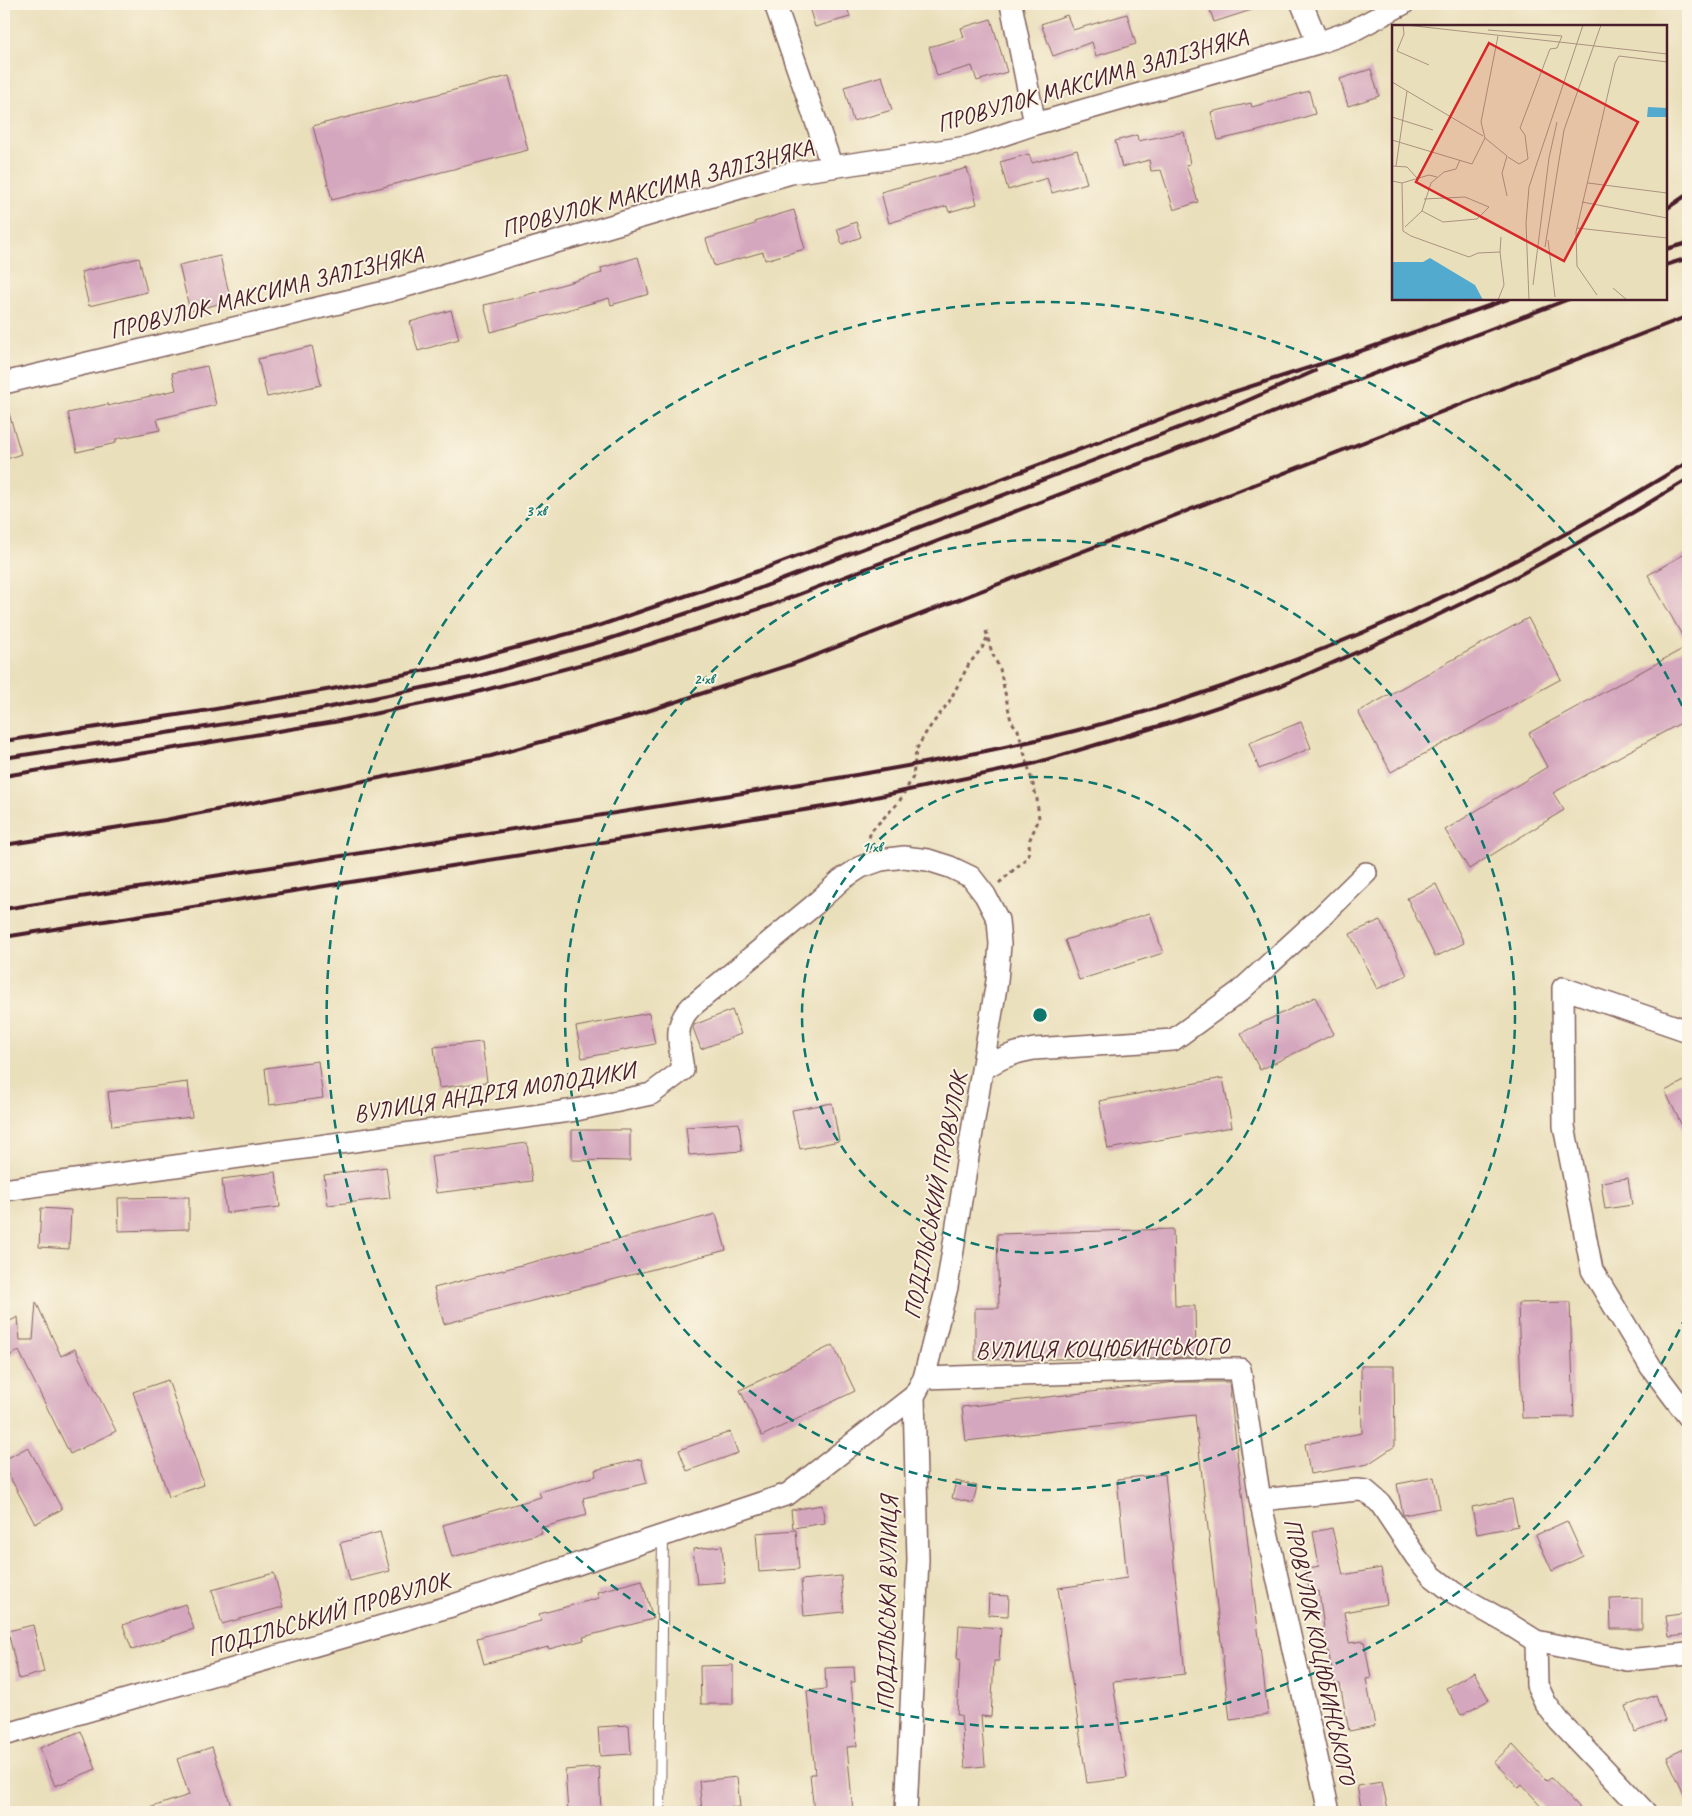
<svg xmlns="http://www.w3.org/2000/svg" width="1692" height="1816" font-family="Caveat,sans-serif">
<rect width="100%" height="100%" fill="#fcf5e5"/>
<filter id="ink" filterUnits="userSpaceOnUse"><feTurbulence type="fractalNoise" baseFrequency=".02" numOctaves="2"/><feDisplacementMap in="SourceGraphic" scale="10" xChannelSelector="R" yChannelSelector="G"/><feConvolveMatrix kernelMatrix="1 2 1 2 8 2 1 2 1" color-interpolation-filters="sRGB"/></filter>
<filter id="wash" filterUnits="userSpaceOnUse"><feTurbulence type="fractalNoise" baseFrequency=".0096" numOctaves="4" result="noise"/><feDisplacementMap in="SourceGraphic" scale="20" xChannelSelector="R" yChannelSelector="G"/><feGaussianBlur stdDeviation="1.12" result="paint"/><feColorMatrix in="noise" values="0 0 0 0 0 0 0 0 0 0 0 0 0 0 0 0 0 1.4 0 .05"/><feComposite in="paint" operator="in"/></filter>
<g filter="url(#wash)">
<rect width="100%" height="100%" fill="#eadfbb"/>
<g id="blocks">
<path fill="#d5a7be" d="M808 4H846L850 17 815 27Z
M1208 4H1260L1261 7 1214 22Z
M1127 14 1136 44 1096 56 1092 42 1053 56 1041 24 1067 15 1073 30Z
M991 19 1007 72 977 81 972 66 937 76 929 47 964 37 961 28Z
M1371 69 1379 96 1348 106 1340 79Z
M509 76 528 150 332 200 313 126Z
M882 76 892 110 853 121 844 87Z
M1309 91 1315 114 1258 131 1218 140 1211 112 1251 103 1252 107Z
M1184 132 1190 164 1186 165 1198 202 1174 210 1161 170 1151 171 1149 160 1122 167 1115 141 1137 135 1138 141Z
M1077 150 1087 183 1052 193 1047 178 1008 190 1000 162 1029 154 1032 163Z
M967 168 977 204 949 212 947 206 889 223 881 192Z
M794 210 805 249 765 260 763 252 714 266 706 239 755 224 754 222Z
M856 222 861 237 842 244 837 229Z
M220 256 231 301 190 311 179 265Z
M638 257 649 294 611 305 609 298 491 332 484 305 516 298 602 273 601 268Z
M139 258 147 292 89 306 81 272Z
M451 310 459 339 418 351 410 322Z
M312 346 321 385 267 397 258 359Z
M207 366 216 405 157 419 160 430 116 439V443L77 452 68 413 108 404V406L176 390 172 373Z
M8 410 21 454 4 460V411Z
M1688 552V719L1553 793 1564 810 1469 869 1445 830 1547 767 1529 733 1688 646 1648 575Z
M1528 618 1561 679 1391 772 1358 712Z
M1301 722 1311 748 1259 769 1249 743Z
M1436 884 1464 943 1435 957 1407 898Z
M1150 913 1163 953 1079 980 1065 940Z
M1380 920 1407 975 1377 989 1350 934Z
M1315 997 1334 1034 1260 1070 1241 1033Z
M732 1010 741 1034 701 1049 693 1028 694 1025Z
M649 1013 655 1044 582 1058 576 1027Z
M482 1042 487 1082 439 1088 434 1047Z
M318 1061 323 1098 269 1105 265 1068Z
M1223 1078 1232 1127 1108 1149 1099 1101Z
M1688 1079V1138L1665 1091Z
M188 1082 192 1117 112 1126 108 1092Z
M832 1103 839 1141 800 1149 792 1110Z
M739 1123 742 1151 689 1155 686 1127Z
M572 1130H630V1161L572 1160Z
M527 1143 532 1181 436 1193 431 1156Z
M386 1167 390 1198 328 1205 324 1175Z
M276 1172 280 1207 226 1213 222 1179Z
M1628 1178 1632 1205 1605 1209 1601 1182Z
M189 1197V1229L119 1231 118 1198Z
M41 1208 71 1210 69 1249 39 1247Z
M716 1214 726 1250 444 1324 434 1288Z
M1173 1229 1175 1306H1195L1196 1357 975 1360V1308H999L997 1234Z
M36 1302 61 1356 75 1349 116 1431 70 1454 19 1351 4 1358V1324L18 1317 20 1340H33Z
M1570 1302 1574 1417 1522 1418 1518 1303Z
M833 1345 855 1391 762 1436 740 1390Z
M1361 1366H1394L1395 1446 1368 1464 1310 1474 1305 1444 1362 1433Z
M168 1380 204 1485 169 1497 133 1392Z
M1176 1382H1229L1268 1715 1230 1720 1195 1415 966 1441 962 1407Z
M730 1432 738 1453 687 1471 679 1450Z
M28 1447 62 1509 35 1524 4 1466V1460Z
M641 1459 647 1483 583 1498 587 1515 540 1528 542 1533 452 1557 443 1525 541 1497 539 1492 596 1476 595 1470Z
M1165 1474 1185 1674 1113 1682 1127 1778 1087 1783 1058 1588 1127 1578 1117 1479Z
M1434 1477 1440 1508 1403 1515 1397 1484Z
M956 1481 977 1486 973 1503 952 1498Z
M1512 1499 1518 1526 1477 1534 1472 1507Z
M822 1505 825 1523 793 1528 791 1510Z
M1567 1521 1583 1556 1552 1571 1536 1535Z
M1332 1528 1343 1575 1381 1568 1387 1604 1344 1612 1349 1643 1364 1641 1371 1678 1366 1679 1375 1726 1349 1731 1340 1684H1335L1325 1636 1319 1591 1310 1593 1305 1569 1319 1566 1313 1532Z
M796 1530 799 1569 759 1572 756 1533Z
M380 1532 390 1571 350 1581 340 1543Z
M722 1546 725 1582 697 1584 693 1549Z
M274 1573 283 1607 222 1624 212 1590Z
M841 1576 844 1612 804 1616 801 1580Z
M642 1580 653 1619 583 1637 584 1640 549 1649 548 1647 484 1664 477 1638 541 1621 539 1614 599 1598 597 1592Z
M989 1595 1009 1596 1008 1616 988 1615Z
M1642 1598V1629H1611L1610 1599Z
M185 1604 194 1629 132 1650 123 1625Z
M1688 1613V1635L1669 1637 1666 1616Z
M33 1625 44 1672 19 1679 8 1631Z
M959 1625 1001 1628 999 1661H994L991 1717 981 1716 985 1766 965 1768 961 1715H957L960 1659H957Z
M733 1665V1704H701L700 1666Z
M854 1667 855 1682H851L857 1746 847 1747 853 1812H814L810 1774H815L807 1691 826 1689 825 1668Z
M1474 1672 1489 1700 1461 1715 1446 1688Z
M1656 1695 1665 1721 1635 1732 1626 1706Z
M629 1725 631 1754 600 1756 598 1727Z
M81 1731 96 1769 55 1786 40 1748Z
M1513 1744 1547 1781 1551 1778 1583 1812H1547L1522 1785 1519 1788 1494 1762Z
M212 1747 233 1812H147L146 1809 189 1795 177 1759Z
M1688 1747V1803L1667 1757Z
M599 1767 601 1812H568L565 1770Z
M737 1777 740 1807 702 1811 699 1781Z
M1382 1782 1388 1810 1362 1812 1357 1786Z"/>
</g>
</g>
<g filter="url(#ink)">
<use href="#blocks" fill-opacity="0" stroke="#82625d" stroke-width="1"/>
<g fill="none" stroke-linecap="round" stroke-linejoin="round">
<defs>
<path id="lane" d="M660 1811 663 1536"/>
<path id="street" d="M775 4 832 167
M1011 4 1035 124
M1302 4 1318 43
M4 383 389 291 791 173 967 147 1035 124 1318 43 1352 31 1403 4
M1688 1031 1563 988 1564 1126 1592 1270 1651 1367 1688 1416
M4 1190 576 1110 651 1094 683 1070C680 1046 672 1026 691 1007L813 906 841 880 861 867 881 860 904 857 928 860 950 867 971 877 985 895 998 920 1000 944 997 981 982 1070
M924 1378 1207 1369H1240L1260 1500 1329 1812
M1260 1500 1357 1490 1366 1491 1380 1503 1416 1557 1432 1576 1454 1593 1509 1624 1536 1641 1627 1660 1688 1654
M1536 1641 1537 1685 1546 1704 1559 1721 1645 1812
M4 1735 448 1607 788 1494 914 1396 924 1378 947 1287 982 1070C1000 1058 1012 1053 1034 1049L1173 1040 1239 992 1321 917 1366 873
M906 1812 918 1560 914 1396"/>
</defs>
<use href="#lane" stroke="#82625d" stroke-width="12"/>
<use href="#street" stroke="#82625d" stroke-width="24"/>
<path stroke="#82625d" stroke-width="3" stroke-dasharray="4 4" stroke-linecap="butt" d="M986 631 992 653 1000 669 1011 721 1018 730 1037 799 1039 819 1030 839 1028 857 999 883
M867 845 871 831 899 802 913 777 916 750 927 731 949 702 969 664 982 648 987 638"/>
<use href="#lane" stroke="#fff" stroke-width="10"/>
<use href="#street" stroke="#fff" stroke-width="21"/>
<path stroke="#4a1f2b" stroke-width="4" d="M1666 209 1688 194
M1666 249 1688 243
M1666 265 1688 258
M4 741 210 710 332 689 451 665 601 625 758 571 1221 396 1352 354 1508 299
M4 758 316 710 475 677 603 641 742 595 1228 409 1315 371
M4 776 334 722 470 694 613 656 771 605 1569 299
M4 845 165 820 491 756 626 718 793 664 1688 316
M4 909 832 779C946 760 1060 739 1170 704 1292 665 1410 616 1524 556 1580 527 1634 495 1688 462
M4 937 842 804 1032 764 1176 721 1280 686 1405 631 1512 579 1632 513 1688 479"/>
</g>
</g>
<g fill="none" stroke="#0f766e" stroke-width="2.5" stroke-dasharray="9 6">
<circle cx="1040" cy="1015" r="238"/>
<circle cx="1040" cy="1015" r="475"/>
<path d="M1686 1316A713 713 0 1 1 1686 714"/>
</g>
<g text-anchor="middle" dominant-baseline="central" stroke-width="4" stroke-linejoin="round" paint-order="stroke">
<g font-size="24" fill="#4a1f2b" stroke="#fcf5e5">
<text transform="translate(1092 80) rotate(-16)">ПРОВУЛОК МАКСИМА ЗАЛІЗНЯКА</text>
<text transform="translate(657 188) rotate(-15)">ПРОВУЛОК МАКСИМА ЗАЛІЗНЯКА</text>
<text transform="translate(266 292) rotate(-14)">ПРОВУЛОК МАКСИМА ЗАЛІЗНЯКА</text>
<text transform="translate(494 1092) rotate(-9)">ВУЛИЦЯ АНДРІЯ МОЛОДИКИ</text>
<text transform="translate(935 1196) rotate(-79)">ПОДІЛЬСЬКИЙ ПРОВУЛОК</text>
<text transform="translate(1102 1348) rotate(-1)">ВУЛИЦЯ КОЦЮБИНСЬКОГО</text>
<text transform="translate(887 1603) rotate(-89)">ПОДІЛЬСЬКА ВУЛИЦЯ</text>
<text transform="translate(328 1614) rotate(-16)">ПОДІЛЬСЬКИЙ ПРОВУЛОК</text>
<text transform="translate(1320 1651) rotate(78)">ПРОВУЛОК КОЦЮБИНСЬКОГО</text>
</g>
</g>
<g transform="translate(1392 25)">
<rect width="275" height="275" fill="#eadfbb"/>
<path d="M256 82 275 83V92H255ZM38 233 83 260 91 275H0V237H31Z" fill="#52abcf"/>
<path fill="none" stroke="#aa9281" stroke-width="1" d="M11 0 12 9 5 26 37 40M14 0 275 29M96 5 170 11M106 11 89 97 93 113 115 131 110 148 115 171M0 57 91 111M0 92 41 105M0 115 80 139 93 113M116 132 127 139 136 134 133 110 128 103 158 24 165 23 170 11M0 141 15 142 25 153M4 141 15 66M0 156 10 158 37 150 45 152M10 158 11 206 19 211 77 232 86 228 108 227 109 212M196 158 275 168M190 177 275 193M30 186 39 158 52 147 64 144 68 135M13 202 30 186 51 197 85 194 97 182 73 172 32 174M185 203 275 213M156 215 163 272M153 222 172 105 209 0M141 260 157 133 165 97M221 263 235 275M205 270 185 241 184 207 223 38 227 31 275 37M106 275 112 260 108 227M137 275 134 198 137 162 191 0"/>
<path fill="#d62828" fill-opacity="0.15" stroke="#d62828" stroke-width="2.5" d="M97 18 246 97 172 236 24 157Z"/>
<rect width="275" height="275" fill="none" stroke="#4a1f2b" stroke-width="2.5"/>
</g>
<circle cx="1040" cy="1015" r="8" fill="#0f766e" stroke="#fcf5e5" stroke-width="2.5"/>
<g font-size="15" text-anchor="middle" font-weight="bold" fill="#0f766e" stroke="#fcf5e5" stroke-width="4" stroke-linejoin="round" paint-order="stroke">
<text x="536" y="516">3 хв</text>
<text x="704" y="684">2 хв</text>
<text x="872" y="852">1 хв</text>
</g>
<rect width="1692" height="1816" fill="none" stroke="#fcf5e5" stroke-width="20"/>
</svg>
